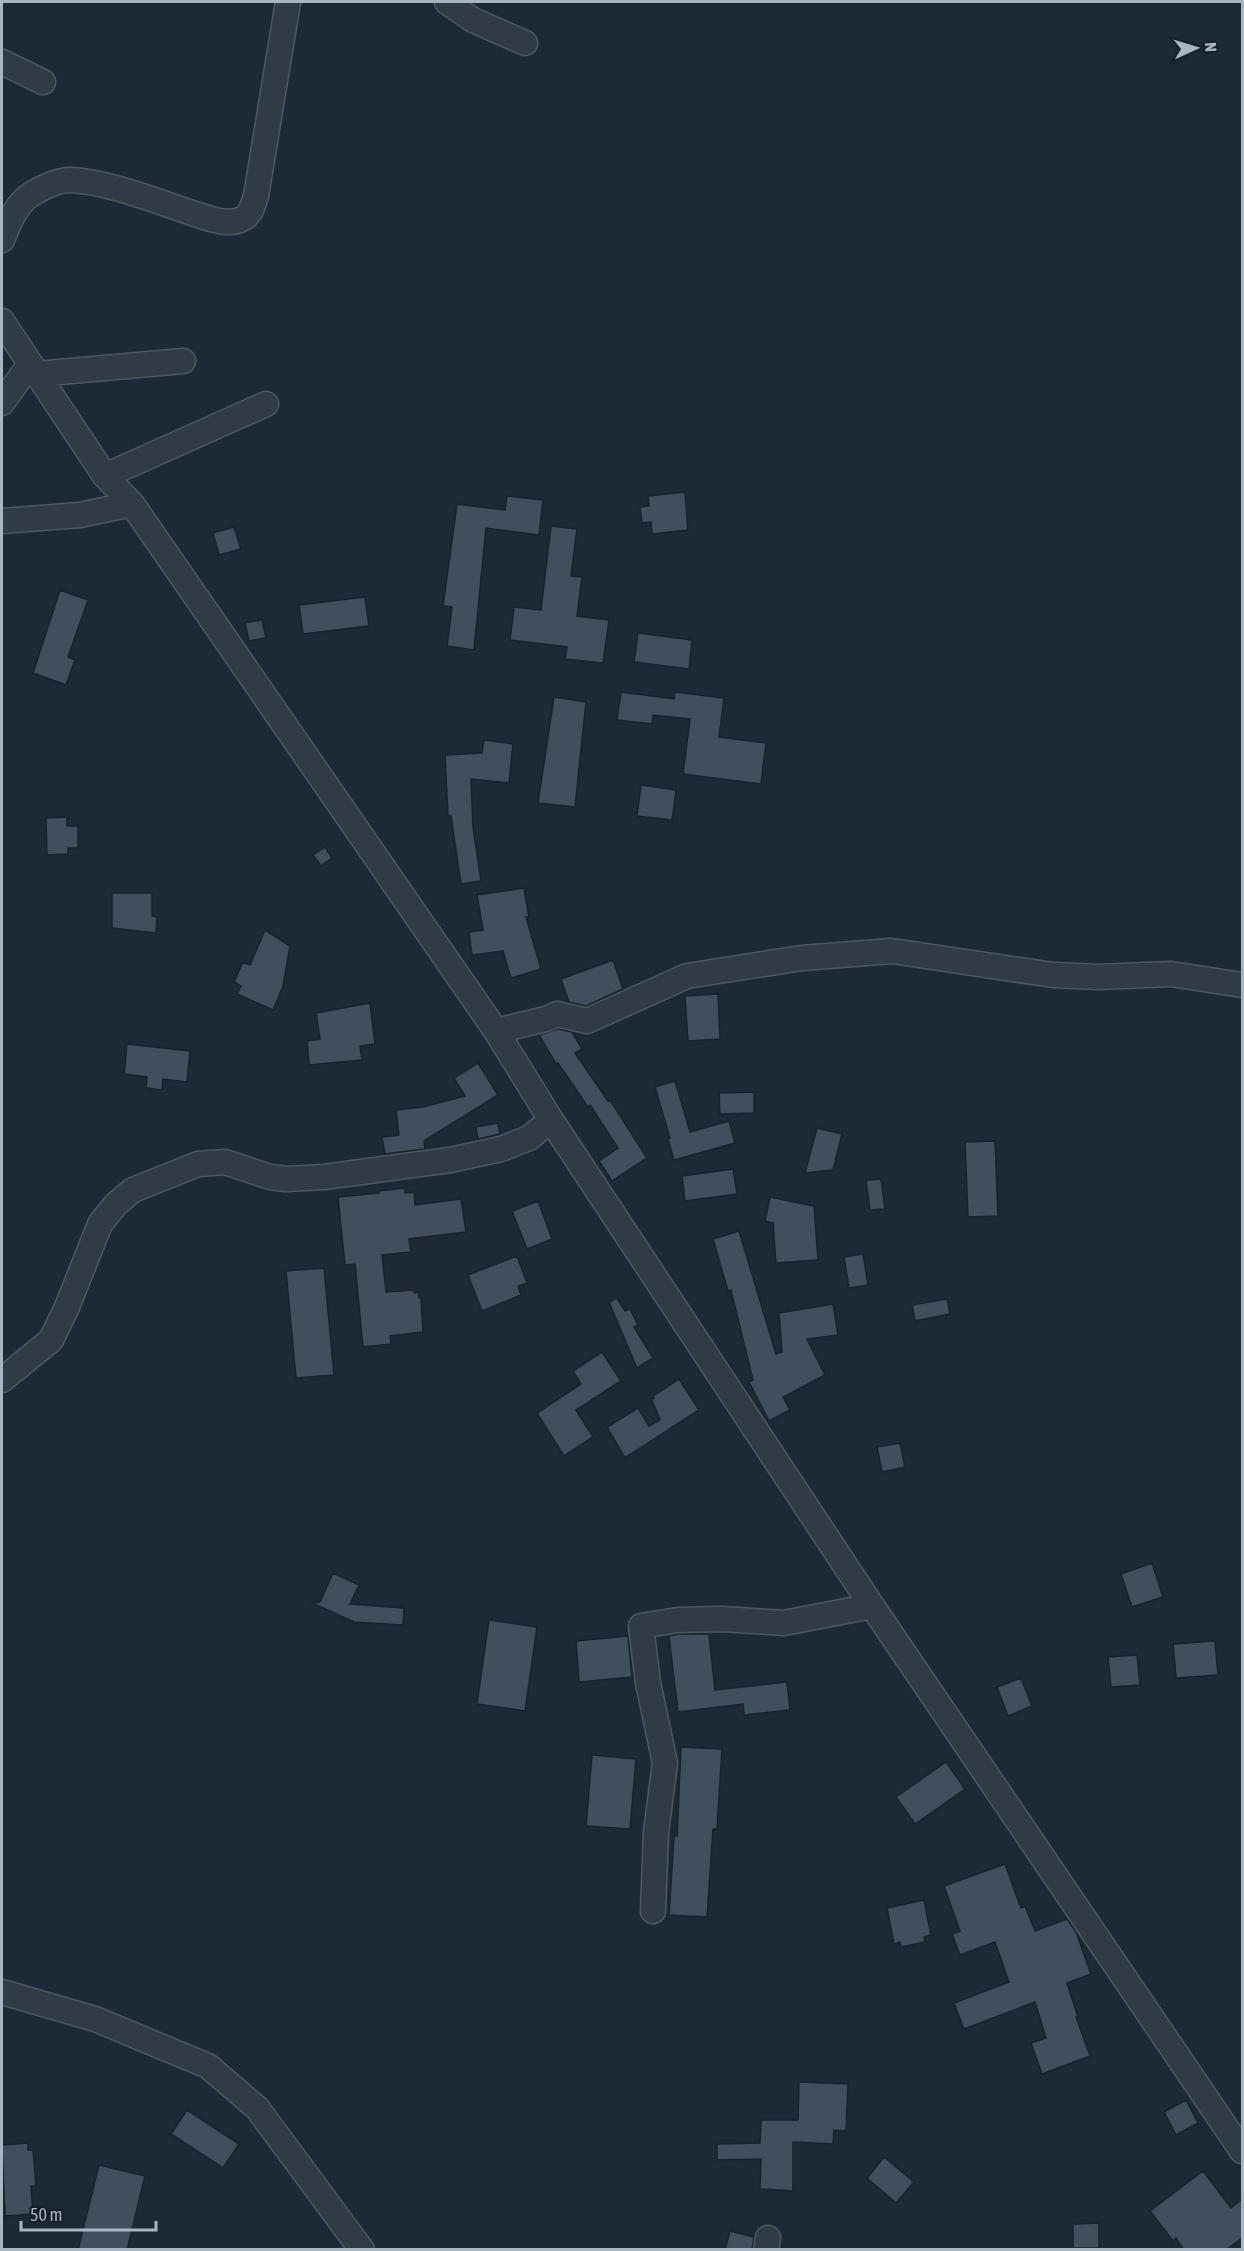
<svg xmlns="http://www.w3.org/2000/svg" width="1244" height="2251" font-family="'Asap Condensed',sans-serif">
<rect width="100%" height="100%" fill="#1d2936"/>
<path fill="#404e5e" stroke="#18222c" stroke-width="1.5" d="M685 492 688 530 652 534 651 522 642 523 640 507 649 506 648 496Z
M507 496 543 500 539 535 486 528 474 650 447 646 452 607 443 606 457 504 505 510Z
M551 526 577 529 571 576 582 577 577 616 609 620 603 663 565 659 567 647 510 640 514 607 541 610Z
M234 527 241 549 219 555 213 533Z
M60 590 88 600 68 657 75 660 66 685 33 673Z
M365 597 369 626 303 634 299 605Z
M262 620 266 638 249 641 245 623Z
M638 633 692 640 689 669 634 662Z
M621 692 674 699 675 692 724 698 719 737 766 743 761 784 683 774 690 719 653 715 652 724 617 720Z
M554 697 586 702 575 807 538 803Z
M484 740 513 744 509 783 471 779 473 827 481 881 461 884 451 816H448L445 755 482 753Z
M641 785 676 790 672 820 637 816Z
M67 817V826H78V848H68V854L47 855 46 818Z
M325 847 332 858 321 866 313 855Z
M524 888 529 917H526L541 969 511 978 503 951 472 955 469 932 483 930 477 895Z
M112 893H152V916L157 917 156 933 112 928Z
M265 930 290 946 283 986 273 1010 237 994 241 986 234 982 243 962 250 965Z
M613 960 623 989 586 1006 569 1002 561 979Z
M718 994 720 1039 688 1041 685 996Z
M370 1003 375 1044 360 1046 362 1060 309 1065 307 1041 320 1039 316 1013Z
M558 1029 572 1032 582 1049 575 1053 608 1101 610 1100 647 1158 612 1181 599 1161 618 1148 590 1105 588 1107 558 1063 556 1064 539 1035Z
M127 1044 190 1051 187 1082 163 1079 162 1090 146 1088 147 1077 124 1074Z
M478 1063 498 1095 424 1141 425 1149 385 1154 382 1137 399 1135 396 1110 423 1107 465 1096 454 1078Z
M675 1081 690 1132 729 1121 735 1143 674 1160 668 1139 670 1138 655 1087Z
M754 1092V1113L720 1114 719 1093Z
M498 1123 500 1134 478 1139 476 1127Z
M817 1128 842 1134 833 1170 805 1173Z
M995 1141 998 1216 968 1217 965 1142Z
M733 1169 737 1194 685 1201 682 1176Z
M881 1179 885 1209 870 1210 866 1180Z
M405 1188V1193L414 1192 415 1205 461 1199 466 1232 409 1239 411 1252 382 1255 386 1292 414 1290V1293L419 1292V1298H421L423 1332 390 1336 391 1344 363 1347 355 1264 345 1265 338 1197 379 1193V1191Z
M770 1197 814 1206 818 1260 776 1263 773 1223 765 1221Z
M538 1201 552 1239 527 1249 512 1211Z
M739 1231 776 1354 782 1352 779 1313 833 1304 838 1335 807 1339 825 1375 783 1397 790 1410 769 1421 749 1382 753 1380 731 1290 728 1291 713 1239Z
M863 1254 868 1285 849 1288 844 1257Z
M517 1256 527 1283 518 1286 521 1295 482 1311 468 1275Z
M324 1268 334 1375 296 1378 286 1271Z
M617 1298 625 1311 630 1309 638 1325 634 1327 653 1358 637 1368 609 1302Z
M947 1299 950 1314 915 1321 912 1305Z
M602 1352 621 1381 576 1410 593 1437 564 1456 537 1413 581 1384 573 1371Z
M679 1379 699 1410 625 1458 607 1427 638 1408 649 1426 660 1420 652 1400 654 1398 653 1396Z
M900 1443 905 1467 882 1472 877 1447Z
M1152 1563 1163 1597 1132 1607 1121 1574Z
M333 1573 359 1585 350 1604 404 1608 403 1625 354 1622 312 1603 320 1602Z
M489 1620 537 1627 525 1711 477 1704Z
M679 1634H709L715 1690 787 1682 790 1710 744 1715 743 1704 678 1712 669 1636Z
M628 1636 632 1677 579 1682 576 1641Z
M1215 1641 1218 1675 1176 1678 1173 1644Z
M1137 1655 1140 1685 1111 1687 1108 1657Z
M1021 1678 1032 1706 1008 1716 997 1687Z
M681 1747 722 1749 717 1829H713L707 1917 669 1915 674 1836H677Z
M592 1755 636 1759 630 1829 586 1826Z
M946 1762 965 1789 915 1824 896 1797Z
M1005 1864 1021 1908 1025 1906 1035 1931 1067 1919 1076 1932 1091 1974 1067 1983 1078 2017H1076L1090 2056 1042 2074 1031 2043 1046 2038 1035 2002 964 2029 954 2003 1009 1982 995 1942 960 1955 952 1934 960 1931 944 1886Z
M924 1900 931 1935 924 1937 925 1942 901 1947 900 1942 894 1944 887 1908Z
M799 2082 848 2084 846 2131 834 2130 833 2144 793 2142V2191L760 2189 761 2159 717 2160V2144L760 2143 761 2120H798Z
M1186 2100 1198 2123 1176 2135 1164 2112Z
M187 2110 239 2144 223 2168 171 2134Z
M28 2143V2150H33L36 2186H31L33 2214 5 2216 2 2145Z
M884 2157 914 2182 896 2203 867 2178Z
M99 2165 145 2176 127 2250H78Z
M1203 2171 1231 2208 1242 2199V2238L1226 2250H1184L1176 2238 1173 2241 1150 2211Z
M1099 2223V2248H1073V2224Z
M730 2231 754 2237 752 2250H725Z"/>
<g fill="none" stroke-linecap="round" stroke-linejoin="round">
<defs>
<path id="minor" d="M447 2 473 20 525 43
M2 62 43 82
M2 240C8 226 13 211 24 200 34 191 56 180 70 180 107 181 161 203 198 215 210 219 229 226 242 219 251 215 253 205 256 196L288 2
M2 321 105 476 132 504 496 1031 551 1120 872 1606 1242 2151
M37 374 183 361
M2 403 30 364
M105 476 266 404
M2 521 80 515 132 504
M496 1031 546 1019 557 1014 587 1021 687 976 802 958 892 951 1053 975 1099 977 1171 974 1242 985
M2 1380 51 1340 67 1307 100 1224 116 1204 133 1190 198 1164 225 1162 270 1177 286 1179 324 1177 450 1160 501 1149 529 1138 551 1120
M653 1911 656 1832 665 1763 648 1683 641 1626 678 1620 722 1619 784 1623 872 1606
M2 1992 95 2019 208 2066 257 2108 362 2250
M766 2250 768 2238"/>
</defs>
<use href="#minor" stroke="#4e5865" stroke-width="27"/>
<use href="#minor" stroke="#313b46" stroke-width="24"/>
</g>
<rect width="1244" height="2251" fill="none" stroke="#aab5c4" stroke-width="6"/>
<g transform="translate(1196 48) rotate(86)" stroke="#17202a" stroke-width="4.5" paint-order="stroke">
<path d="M0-4.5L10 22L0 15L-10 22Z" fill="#aab5c4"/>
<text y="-9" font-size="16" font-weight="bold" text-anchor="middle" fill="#aab5c4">N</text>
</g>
<path d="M21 2221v9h135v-9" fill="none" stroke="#aab5c4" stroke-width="3"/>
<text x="30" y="2221" font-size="18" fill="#aab5c4" stroke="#17202a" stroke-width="4.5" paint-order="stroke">50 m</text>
</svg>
